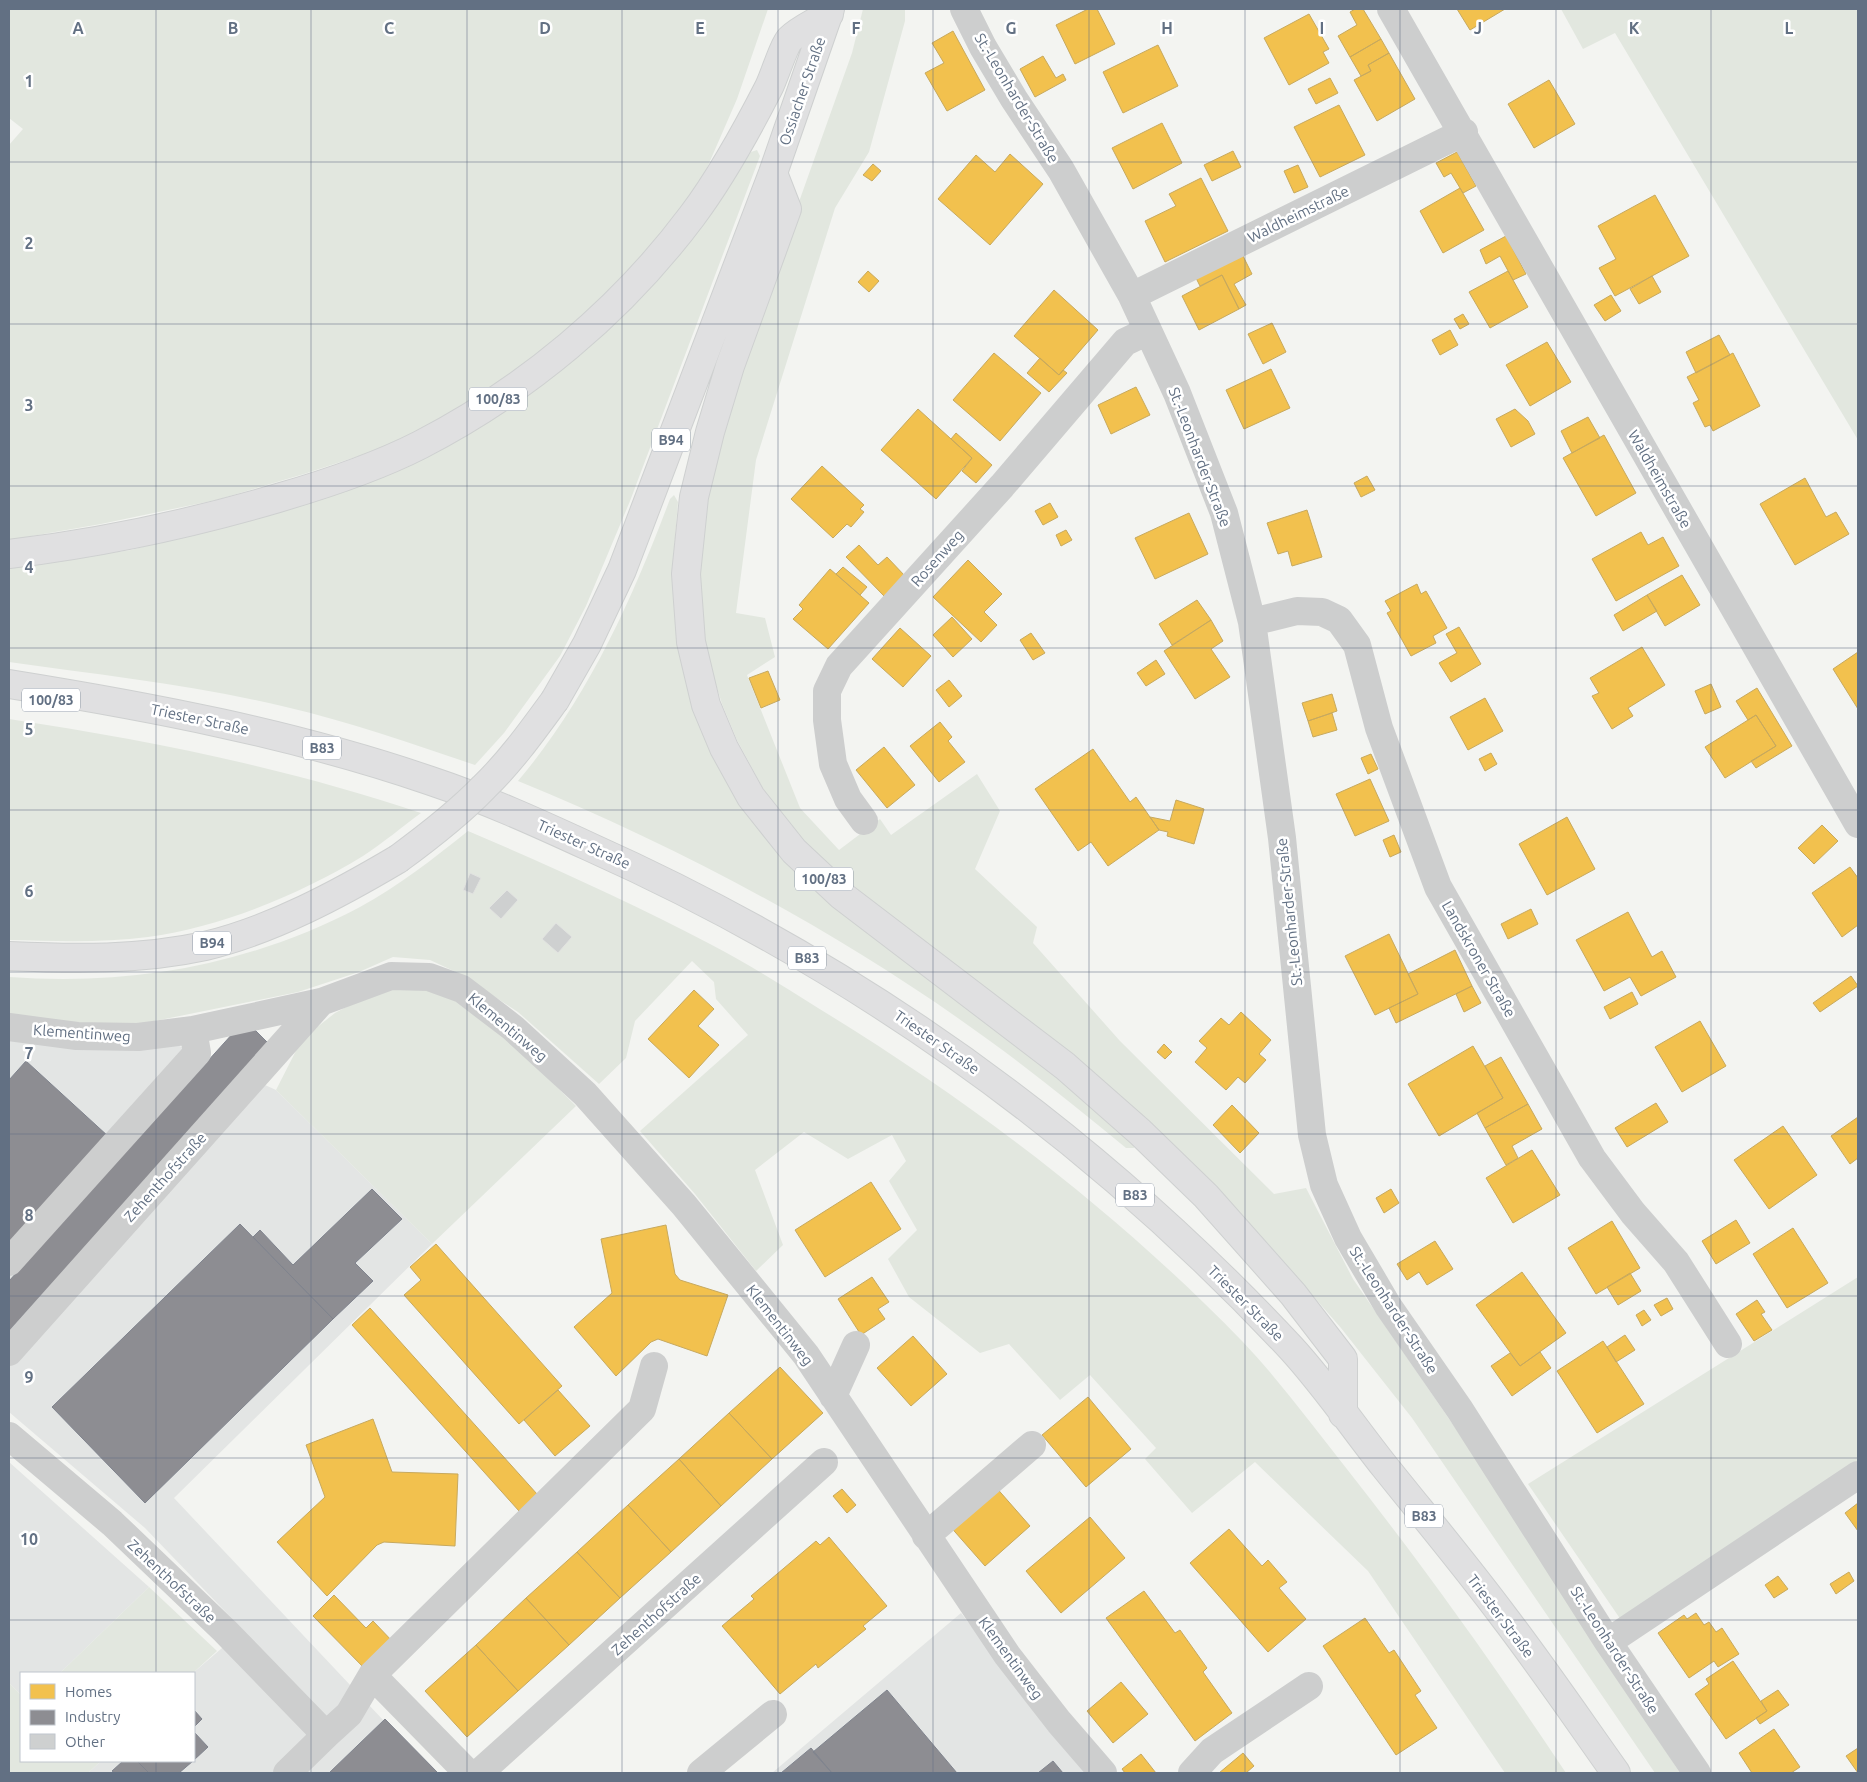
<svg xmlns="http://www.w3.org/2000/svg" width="1867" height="1782" font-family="Ubuntu,sans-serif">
<rect width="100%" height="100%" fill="#f3f4f1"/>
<path fill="#e3e5e4" d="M9 1035 175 1044 276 1090 432 1244 174 1498 433 1773H88L101 1761H194L193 1673 243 1630 145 1528 9 1412Z
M9 1462 149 1587 60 1673H21V1695L9 1683Z
M961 1613 1085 1773H772Z"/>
<path fill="#e2e7df" d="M9 9H768L737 99 700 184 650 250 596 308 530 363 458 411 389 446 304 474 216 500 101 524 9 540V145L23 129 9 118Z
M863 9H905V21L869 152 835 208 756 460 736 613 765 618 775 657 747 675 800 808 839 850 880 819 891 835 977 774 1000 811 975 869 1037 927 1033 943 1120 1041 1274 1194 1306 1188 1353 1279 1480 1464 1680 1773H1655L1412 1418 1341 1328 1274 1251 1207 1177 1088 1068 922 941 824 862 795 831 764 790 737 740 722 704 708 659 700 607 699 557 704 498 748 345 852 53Z
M1561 9H1858V440L1615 33 1583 49Z
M757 150 760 156 630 501 586 606 560 656 504 733 475 765C413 744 350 722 286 707 195 685 101 675 9 662V568L131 550 252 519 535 388 587 348 634 304 713 210 751 152Z
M674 495 678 502 673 562 675 613 700 727 722 773 751 818 780 855 837 908 1064 1082 1133 1138 1134 1148H1126C1081 1111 1037 1075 990 1041 845 935 684 849 518 781 588 698 632 600 670 499Z
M9 719C148 740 288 768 421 813 402 827 383 843 363 856 301 894 221 927 148 937 102 943 55 941 9 940Z
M468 831C550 866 632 903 710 944 747 963 783 986 818 1008 972 1102 1116 1211 1242 1341 1281 1382 1315 1429 1350 1473 1427 1571 1497 1669 1566 1773H1505L1368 1571 1255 1462 1192 1513 1145 1459 1156 1448 1090 1375 1060 1400 1009 1344 980 1353 909 1297 888 1259 917 1230 889 1181 906 1161 892 1135 848 1159 804 1132 755 1170 783 1245 756 1271 695 1194 640 1131 748 1035 716 999 714 982 692 961 635 1021 626 1058 599 1084 518 1012 458 973 430 960 393 957 359 972 298 992 145 1023 108 1027 9 1019V977C132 986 250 965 360 907 399 886 434 858 468 831Z
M406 987C416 989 427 990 437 993 485 1008 540 1071 576 1106L432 1244 276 1090 302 1039 335 1013 376 991Z
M1858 1277V1470L1621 1620 1528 1484Z
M149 1587 217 1651 193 1673H60Z
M9 1683 21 1695V1761H101L88 1773H9Z"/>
<path fill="#f2c14e" stroke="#c7a95e" d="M1088 9H1097L1115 44 1075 64 1056 25Z
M1355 9H1363L1381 39 1350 57 1338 36 1357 25 1350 12Z
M1457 9H1505L1470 30Z
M1309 14 1329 49 1323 52 1329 63 1289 85 1264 38Z
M953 31 985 90 947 111 925 73 944 63 932 43Z
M1381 39 1389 53 1368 65 1371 71 1361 76 1350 57Z
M1158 45 1178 86 1123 113 1103 72Z
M1389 53 1415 99 1377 121 1354 80 1371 71 1368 65Z
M1043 56 1056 78 1063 74 1066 80 1035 97 1020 69Z
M1330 78 1338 93 1316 104 1308 89Z
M1549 80 1575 124 1534 148 1508 104Z
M1339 105 1365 155 1320 177 1294 127Z
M1162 123 1182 163 1133 189 1112 148Z
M1233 151 1241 167 1212 181 1204 165Z
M1457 152 1476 186 1463 193 1451 173 1444 177 1436 163Z
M1010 154 1043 184 990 245 938 199 976 155 995 172Z
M873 164 881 171 872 181 863 175Z
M1298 165 1308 187 1294 193 1284 171Z
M1201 178 1228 231 1165 262 1145 221 1176 206 1169 194Z
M1460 188 1484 230 1443 253 1420 211Z
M1655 195 1689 256 1615 296 1599 268 1616 259 1598 226Z
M1506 236 1526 274 1513 280 1500 256 1486 264 1480 250Z
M1242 254 1252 274 1234 284 1246 305 1239 309 1222 275 1200 286 1196 278Z
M868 271 879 281 869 292 858 282Z
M1508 271 1528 307 1490 328 1469 292Z
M1222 275 1239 309 1199 330 1182 296Z
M1652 276 1661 292 1639 304 1630 289Z
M1054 290 1098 330 1059 375 1014 336Z
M1611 295 1621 311 1605 321 1594 305Z
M1463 314 1469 324 1460 329 1454 319Z
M1272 323 1286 352 1263 364 1248 334Z
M1450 330 1458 345 1440 355 1432 340Z
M1719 335 1730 355 1696 373 1686 352Z
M1547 342 1571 382 1530 406 1506 365Z
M994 353 1041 393 1000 441 953 400Z
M1733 353 1760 406 1713 431 1710 425 1705 427 1693 403 1699 400 1687 377Z
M1040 358 1059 375 1063 370 1067 373 1049 392 1027 373Z
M1271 369 1290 408 1244 429 1226 390Z
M1136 387 1150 415 1111 434 1098 405Z
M918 409 972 458 936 499 881 450Z
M1515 409 1528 421 1535 434 1511 447 1496 419Z
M1588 417 1600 438 1572 453 1561 431Z
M956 433 992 465 976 483 962 471 972 458 951 439Z
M1604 435 1636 493 1596 516 1563 458Z
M822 466 864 505 860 509 864 512 851 527 847 524 833 538 791 499Z
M1367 476 1375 490 1361 497 1354 483Z
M1805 478 1826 517 1836 512 1849 534 1795 565 1760 504Z
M1050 503 1058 517 1043 525 1035 511Z
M1307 510 1322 557 1292 566 1288 551 1278 554 1267 523Z
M1189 513 1208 554 1155 579 1135 538Z
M1066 530 1072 540 1061 546 1056 535Z
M1641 532 1648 545 1663 537 1679 566 1616 601 1592 559Z
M859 545 878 565 887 557 905 576 884 596 846 557Z
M968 560 1002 594 984 612 997 625 981 642 933 597Z
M843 567 867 587 860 595 836 574Z
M830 569 869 603 828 649 793 619 803 609 799 605Z
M1682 575 1700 605 1665 626 1647 595Z
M1417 584 1421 594 1426 591 1447 628 1433 636 1436 643 1411 656 1387 613 1391 611 1385 601Z
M1647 595 1657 611 1623 631 1614 615Z
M1197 600 1211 620 1172 645 1159 624Z
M952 617 972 639 953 657 933 635Z
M1211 620 1223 641 1211 649 1230 677 1195 699 1164 651Z
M1459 627 1481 664 1451 682 1439 663 1457 653 1446 634Z
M900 628 931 656 903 687 872 659Z
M1031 633 1045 653 1033 660 1020 640Z
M1642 647 1665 685 1628 708 1633 716 1612 729 1592 696 1599 693 1590 678Z
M1858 652V709L1833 669Z
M1156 660 1165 674 1146 686 1137 673Z
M768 671 780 700 761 708 749 678Z
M949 680 962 696 949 707 936 690Z
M1711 684 1721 707 1705 714 1695 691Z
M1757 688 1792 746 1756 768 1751 761 1776 746 1756 715 1748 720 1736 701Z
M1332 694 1337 711 1308 721 1302 703Z
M1485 698 1503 731 1468 750 1450 717Z
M1332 713 1337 730 1313 737 1308 721Z
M1756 715 1776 746 1725 778 1705 747Z
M940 722 952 737 948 741 965 762 939 782 910 746Z
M884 747 915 785 887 808 856 770Z
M1093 749 1130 802 1136 797 1159 830 1108 866 1091 842 1078 851 1035 789Z
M1491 753 1497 764 1485 771 1479 759Z
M1371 754 1378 769 1368 774 1361 758Z
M1370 779 1389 821 1355 836 1336 794Z
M1176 800 1204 809 1194 844 1167 836 1168 832 1159 830 1150 817 1170 821Z
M1567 817 1595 869 1547 895 1519 844Z
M1822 825 1838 841 1814 864 1798 848Z
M1394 835 1401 852 1390 857 1383 840Z
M1850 867 1858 878V925L1842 937 1812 893Z
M1531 909 1538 924 1508 939 1501 924Z
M1628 912 1652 957 1662 951 1676 977 1641 996 1630 977 1604 991 1576 940Z
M1389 934 1418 994 1375 1015 1345 956Z
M1455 950 1472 986 1396 1023 1389 1008 1418 994 1408 974Z
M1851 976 1858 986 1820 1012 1813 1003Z
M1472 986 1481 1003 1464 1012 1456 994Z
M694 990 714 1009 698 1026 719 1045 689 1078 648 1039Z
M1632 992 1638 1004 1610 1019 1604 1007Z
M1241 1012 1271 1040 1259 1054 1266 1060 1245 1083 1238 1077 1226 1090 1195 1062 1207 1048 1199 1041 1221 1018 1229 1025Z
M1700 1021 1726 1066 1682 1092 1655 1047Z
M1164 1044 1172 1052 1165 1059 1157 1052Z
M1473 1046 1503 1098 1439 1136 1408 1084Z
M1501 1057 1528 1104 1485 1128 1477 1113 1503 1098 1485 1066Z
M1656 1103 1668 1122 1627 1147 1615 1128Z
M1528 1104 1542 1129 1512 1146 1518 1158 1506 1165 1485 1128Z
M1232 1105 1259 1133 1240 1153 1213 1125Z
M1858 1117V1158L1850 1164 1831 1136Z
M1783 1126 1817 1175 1769 1209 1734 1160Z
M1532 1150 1560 1195 1513 1223 1486 1178Z
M871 1182 901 1229 825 1277 795 1230Z
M1391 1189 1399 1203 1384 1213 1376 1198Z
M1736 1220 1750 1243 1716 1264 1702 1241Z
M1612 1221 1640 1268 1596 1294 1568 1248Z
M666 1225 675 1274 680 1280 728 1295 707 1356 658 1339 651 1342 616 1376 574 1327 612 1293 601 1239Z
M1793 1228 1828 1283 1787 1308 1753 1254Z
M1435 1241 1453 1269 1427 1285 1419 1272 1407 1280 1397 1264Z
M436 1244 562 1386 519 1424 404 1295 421 1280 410 1267Z
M1522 1272 1566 1333 1520 1366 1476 1305Z
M1630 1273 1641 1291 1618 1305 1607 1287Z
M872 1277 889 1302 878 1309 885 1319 861 1335 838 1299Z
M1667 1298 1673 1309 1661 1316 1654 1305Z
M1757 1300 1765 1312 1761 1314 1772 1330 1754 1341 1736 1314Z
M370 1308 537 1494 519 1511 352 1325Z
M1644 1310 1651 1320 1642 1326 1636 1315Z
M1625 1335 1635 1350 1616 1362 1607 1347Z
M913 1336 947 1374 911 1406 877 1368Z
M1603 1341 1644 1404 1597 1433 1557 1371Z
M1540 1352 1551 1368 1512 1396 1491 1366 1510 1353 1520 1366Z
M780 1367 823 1413 772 1459 729 1413Z
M558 1390 590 1426 555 1456 524 1420Z
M1088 1397 1131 1449 1086 1487 1042 1435Z
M729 1413 772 1459 721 1506 679 1459Z
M373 1419 392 1472 458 1474 455 1546 384 1542 377 1545 327 1596 277 1542 325 1497 306 1445Z
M679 1459 721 1506 671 1552 628 1505Z
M994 1485 1030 1526 985 1566 948 1524Z
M842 1489 856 1505 847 1513 833 1496Z
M1858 1503V1531L1845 1513Z
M628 1505 671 1552 620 1598 577 1552Z
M1090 1517 1125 1558 1061 1613 1026 1571Z
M1229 1529 1262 1566 1268 1560 1287 1582 1279 1588 1306 1619 1268 1652 1190 1563Z
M829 1537 887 1606 863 1626 866 1629 818 1668 816 1664 780 1694 722 1626 754 1599 751 1596 816 1541 820 1545Z
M577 1552 620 1598 569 1645 526 1598Z
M1849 1572 1854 1581 1836 1594 1830 1584Z
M1778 1576 1788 1589 1774 1598 1765 1585Z
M1144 1591 1175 1633 1180 1630 1207 1668 1203 1672 1232 1713 1195 1741 1106 1618Z
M334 1595 366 1628 373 1621 394 1643 366 1670 313 1616Z
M526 1598 569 1645 518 1691 476 1645Z
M1696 1613 1704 1625 1709 1622 1716 1632 1722 1628 1739 1654 1718 1667 1714 1661 1689 1678 1658 1633 1684 1615 1687 1619Z
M1365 1618 1389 1653 1394 1650 1421 1691 1415 1695 1437 1728 1396 1755 1323 1646Z
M476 1645 518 1691 467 1737 425 1691Z
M1733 1661 1767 1711 1726 1739 1695 1694 1709 1684 1706 1679Z
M1121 1682 1148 1714 1113 1743 1087 1711Z
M1778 1690 1789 1705 1760 1724 1756 1718 1767 1711 1761 1701Z
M1774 1729 1800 1767 1791 1773H1752L1739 1753Z
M1858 1748V1773L1846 1756Z
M1243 1753 1254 1766 1246 1773H1219Z
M1141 1754 1156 1773H1125L1122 1769Z"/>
<path fill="#8d8d92" stroke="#80848e" d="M253 1028 270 1045 9 1331V1281L234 1032Z
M26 1061 109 1137 9 1247V1080Z
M372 1189 402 1219 355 1263 373 1281 333 1319 253 1237 260 1230 293 1265Z
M240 1224 333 1319 145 1503 52 1407Z
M887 1690 957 1773H832L813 1752Z
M194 1710 202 1719 194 1727Z
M385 1719 438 1773H329Z
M194 1732 208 1747 194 1760Z
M811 1748 832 1773H781Z
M123 1761H137L149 1773H115L112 1771Z
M137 1761H193L179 1773H149Z
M1053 1761 1063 1773H1038Z"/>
<path fill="#ced0d0" stroke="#e2e3e1" d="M470 873 481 878 473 894 463 890Z
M507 890 518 900 501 919 489 908Z
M556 923 572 937 558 953 542 939Z"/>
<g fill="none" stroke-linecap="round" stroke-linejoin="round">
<defs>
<path id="major" d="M773 173 787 209 730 366 710 432 694 497 686 574 691 642 706 705 724 748 751 797 794 851 841 895 1065 1066 1140 1132 1206 1196 1293 1294 1343 1359V1414
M9 554C100 543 190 524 278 498 326 484 375 468 420 445 525 391 621 311 692 216 722 176 746 132 769 87 774 77 784 45 790 39 800 29 817 22 829 14
M9 684C152 707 294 734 431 781 485 799 538 823 590 847 858 967 1090 1133 1291 1348 1325 1385 1354 1428 1385 1467 1425 1517 1466 1566 1504 1617 1543 1668 1579 1721 1616 1773
M555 700 587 644 622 570 773 173 830 9
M9 956C74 959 141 960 205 946 272 930 339 894 398 859"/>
</defs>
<use href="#major" stroke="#ced0d0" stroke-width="30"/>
<path stroke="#cdcece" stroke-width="28" d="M964 9 983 47 1014 99 1061 170 1132 296 1177 393 1224 513 1252 622 1282 838 1312 1135 1324 1185 1348 1238 1388 1306 1460 1410 1608 1642 1697 1773
M1391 9 1858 824
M1132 296 1464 132
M1252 622 1297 611 1322 612 1339 620 1357 645 1379 728 1438 887 1592 1158 1633 1213 1676 1262 1728 1344
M864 821 848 799 833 764 827 720V691L839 666 1002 486 1125 342 1148 331
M9 1027 77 1036 138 1037 193 1030 321 1002 391 976 429 977 462 989 513 1028 585 1094 684 1205 806 1355 1007 1655 1059 1722 1103 1773
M9 1262 197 1053 193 1030
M9 1352 321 1002
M833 1396 856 1345
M9 1436 112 1523 225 1631 326 1735 287 1773
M926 1536 1032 1445
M1608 1642 1858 1475
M372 1675 468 1773
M326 1735 349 1714 372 1675 642 1409 654 1366
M479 1773 824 1462
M701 1773 773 1714
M1192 1773 1212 1751 1309 1686"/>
<use href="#major" stroke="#e0e0e1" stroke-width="28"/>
<defs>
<path id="major-bridge" d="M398 859C428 837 458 814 484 787 511 761 533 730 555 700"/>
</defs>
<use href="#major-bridge" stroke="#ced0d0" stroke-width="30" stroke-linecap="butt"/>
<use href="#major-bridge" stroke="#e0e0e1" stroke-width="28"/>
</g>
<path fill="none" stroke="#627083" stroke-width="1" stroke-opacity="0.55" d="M156 9V1673M311 9V1773M467 9V1773M622 9V1773M778 9V1773M933 9V1773M1089 9V1773M1245 9V1773M1400 9V1773M1556 9V1773M1711 9V1773M9 162H1858M9 324H1858M9 486H1858M9 648H1858M9 810H1858M9 972H1858M9 1134H1858M9 1296H1858M9 1458H1858M9 1620H1858M156 1761V1773"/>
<g text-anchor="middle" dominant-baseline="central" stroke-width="5" stroke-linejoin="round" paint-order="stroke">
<g fill="#fff" stroke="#919ba8" stroke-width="1">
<rect x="469" y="387.5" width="58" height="23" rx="4"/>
<rect x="652" y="428.5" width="38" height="23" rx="4"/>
<rect x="22" y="688.5" width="58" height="23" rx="4"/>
<rect x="303" y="736.5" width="38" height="23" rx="4"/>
<rect x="795" y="867.5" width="58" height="23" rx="4"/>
<rect x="193" y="931.5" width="38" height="23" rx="4"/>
<rect x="788" y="946.5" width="38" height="23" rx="4"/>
<rect x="1116" y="1183.5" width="38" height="23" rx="4"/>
<rect x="1405" y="1504.5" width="38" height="23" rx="4"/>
</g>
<g font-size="14" font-weight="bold" fill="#627083">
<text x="498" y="399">100/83</text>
<text x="671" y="440">B94</text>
<text x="51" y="700">100/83</text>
<text x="322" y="748">B83</text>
<text x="824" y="879">100/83</text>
<text x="212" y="943">B94</text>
<text x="807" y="958">B83</text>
<text x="1135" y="1195">B83</text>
<text x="1424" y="1516">B83</text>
</g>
<g font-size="15" fill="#627083" stroke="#fff">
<text transform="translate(802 91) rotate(-71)">Ossiacher Straße</text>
<text transform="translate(1017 98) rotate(59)">St.-Leonharder-Straße</text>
<text transform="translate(1298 214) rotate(-26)">Waldheimstraße</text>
<text transform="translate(1200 457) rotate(69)">St.-Leonharder-Straße</text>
<text transform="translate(1660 479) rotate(60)">Waldheimstraße</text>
<text transform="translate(937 558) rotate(-48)">Rosenweg</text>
<text transform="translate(200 719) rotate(12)">Triester Straße</text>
<text transform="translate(584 844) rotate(24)">Triester Straße</text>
<text transform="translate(1289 912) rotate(-96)">St.-Leonharder-Straße</text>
<text transform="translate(1479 959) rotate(60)">Landskroner Straße</text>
<text transform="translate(508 1027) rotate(40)">Klementinweg</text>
<text transform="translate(82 1033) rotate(4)">Klementinweg</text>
<text transform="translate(937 1042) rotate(35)">Triester Straße</text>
<text transform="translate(165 1177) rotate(-48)">Zehenthofstraße</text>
<text transform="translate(1246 1303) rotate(45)">Triester Straße</text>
<text transform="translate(1394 1310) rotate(57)">St.-Leonharder-Straße</text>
<text transform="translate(780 1325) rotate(52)">Klementinweg</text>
<text transform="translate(172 1581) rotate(43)">Zehenthofstraße</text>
<text transform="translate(656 1614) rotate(-42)">Zehenthofstraße</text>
<text transform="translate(1501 1616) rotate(53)">Triester Straße</text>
<text transform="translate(1615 1650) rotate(57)">St.-Leonharder-Straße</text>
<text transform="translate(1011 1658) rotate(54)">Klementinweg</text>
</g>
</g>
<g font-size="16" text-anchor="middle" font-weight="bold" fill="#627083" stroke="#fff" stroke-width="5" stroke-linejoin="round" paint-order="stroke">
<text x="78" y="34">A</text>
<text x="233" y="34">B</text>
<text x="389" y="34">C</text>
<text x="545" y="34">D</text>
<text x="700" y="34">E</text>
<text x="856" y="34">F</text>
<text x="1011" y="34">G</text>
<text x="1167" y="34">H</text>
<text x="1322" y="34">I</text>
<text x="1478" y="34">J</text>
<text x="1634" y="34">K</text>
<text x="1789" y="34">L</text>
<text x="29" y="87">1</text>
<text x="29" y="249">2</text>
<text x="29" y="411">3</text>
<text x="29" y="573">4</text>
<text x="29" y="735">5</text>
<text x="29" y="897">6</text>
<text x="29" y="1059">7</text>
<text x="29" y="1221">8</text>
<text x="29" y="1383">9</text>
<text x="29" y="1545">10</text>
</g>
<rect width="1867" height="1782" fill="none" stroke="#627083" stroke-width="20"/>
<rect x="20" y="1672" width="175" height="90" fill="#ffffff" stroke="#c0c6cd"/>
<rect x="30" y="1684" width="25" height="15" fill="#f2c14e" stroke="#c0c6cd"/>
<text x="65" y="1697" font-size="15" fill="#627083">Homes</text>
<rect x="30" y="1710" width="25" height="15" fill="#8d8d92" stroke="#c0c6cd"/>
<text x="65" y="1722" font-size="15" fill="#627083">Industry</text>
<rect x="30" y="1734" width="25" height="15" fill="#ced0d0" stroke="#c0c6cd"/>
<text x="65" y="1747" font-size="15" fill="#627083">Other</text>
</svg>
